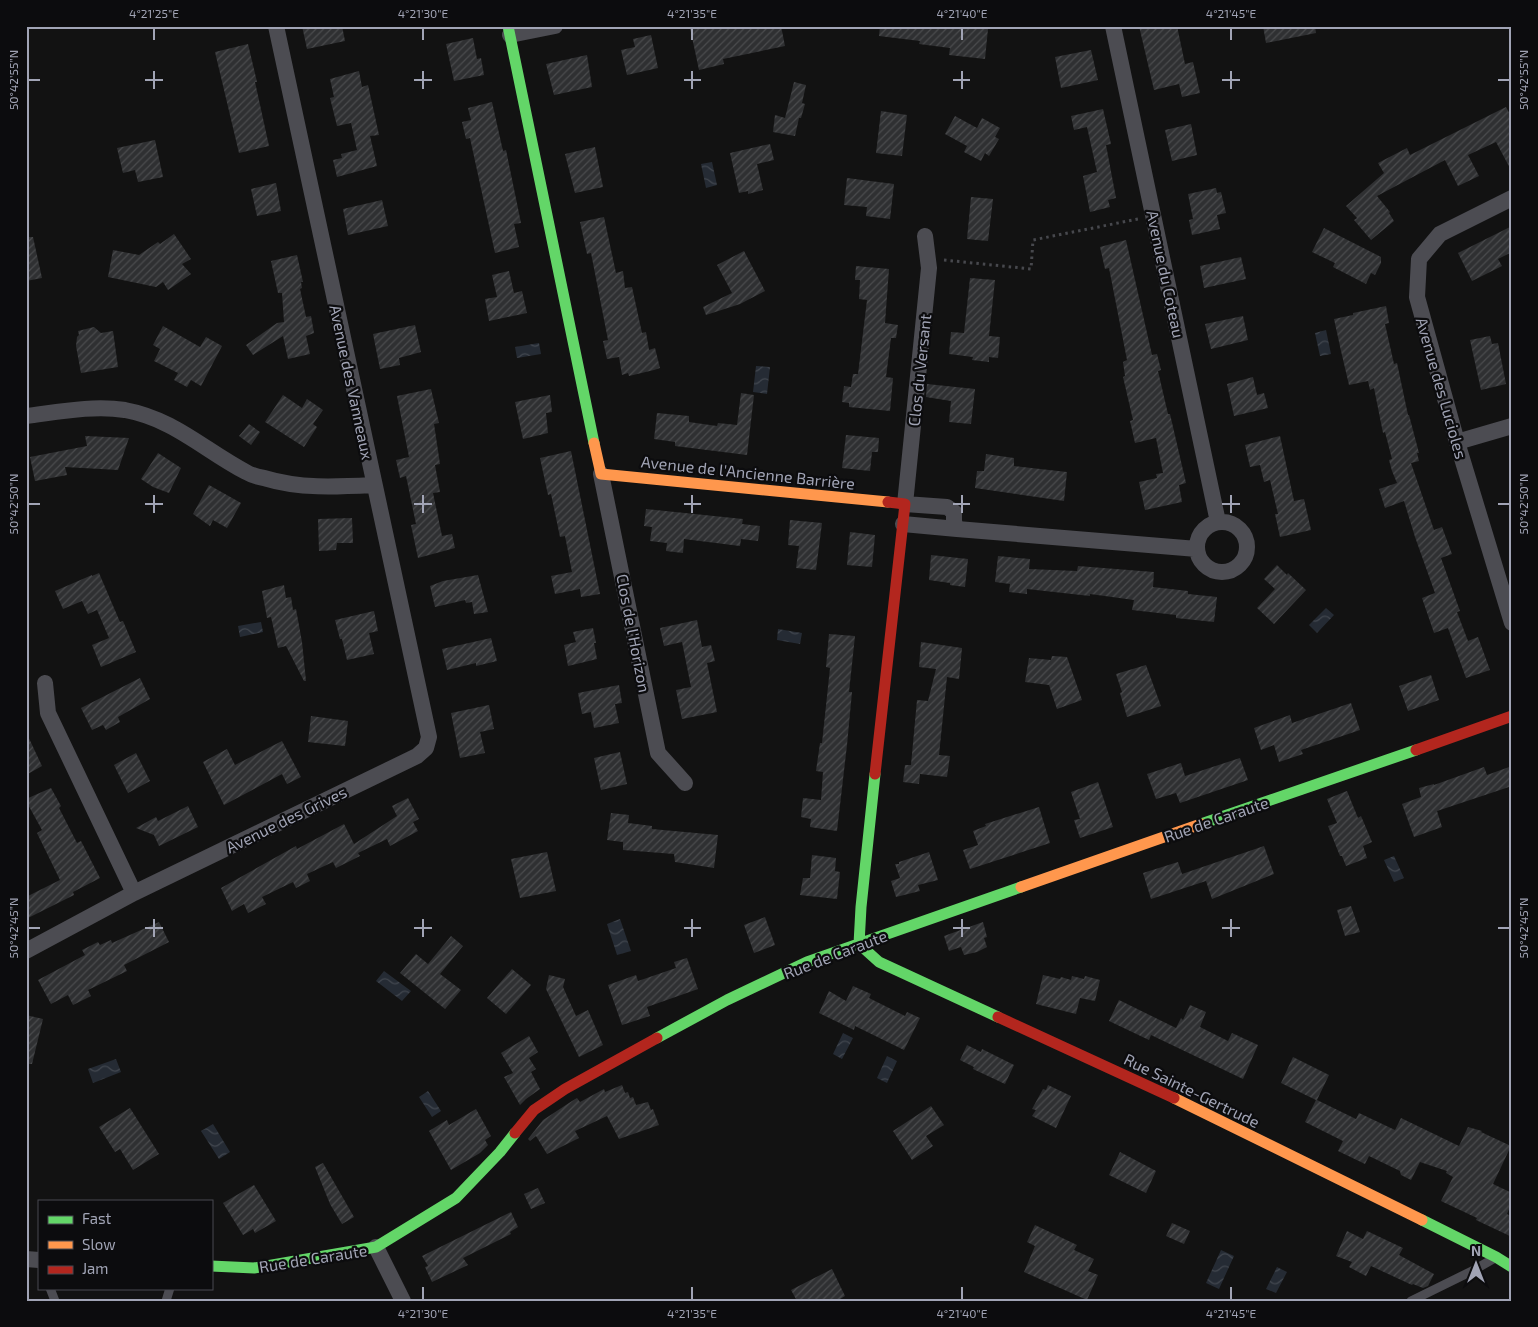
<svg xmlns="http://www.w3.org/2000/svg" width="1538" height="1327" font-family="'Exo 2',sans-serif">
<defs>
<pattern id="water-waves" width="16" height="10" patternUnits="userSpaceOnUse" patternTransform="scale(1.25)"><rect width="16" height="10" fill="#252b34"/><path d="M0 5q4-4 8 0t8 0" fill="none" stroke="#42474f"/></pattern>
<pattern id="building-hatch" width="6" height="6" patternUnits="userSpaceOnUse" patternTransform="scale(1.25)"><rect width="6" height="6" fill="#2f3032"/><path d="M-1 1l2-2M0 6l6-6M5 7l2-2" fill="none" stroke="#4a4b4d"/></pattern>
</defs>
<rect width="100%" height="100%" fill="#121212"/>
<path fill="url(#water-waves)" d="M712 162 717 185 706 188 701 164Z
M1326 330 1331 354 1320 356 1315 333Z
M539 343 541 354 517 358 515 347Z
M756 366 770 367 767 394 753 392Z
M1326 608 1334 615 1317 633 1309 625Z
M261 622 263 632 240 637 238 626Z
M778 629 802 633 800 644 777 640Z
M1394 856 1404 878 1394 882 1384 860Z
M620 919 631 951 617 955 607 924Z
M384 971 411 991 402 1001 376 981Z
M843 1033 853 1038 842 1059 833 1054Z
M887 1056 897 1061 887 1083 877 1078Z
M116 1059 121 1072 93 1083 88 1069Z
M428 1091 441 1111 432 1117 419 1097Z
M213 1124 230 1152 219 1159 201 1131Z
M1221 1250 1234 1256 1219 1289 1206 1283Z
M1277 1267 1287 1272 1276 1293 1266 1289Z"/>
<path fill="url(#building-hatch)" d="M302 26H342L345 41 307 49Z
M698 26H781L785 46 723 59 724 64 699 70 690 28Z
M880 26H955L988 29 985 59 949 55 950 48 919 44 920 41 879 36Z
M1139 26H1177L1185 64 1193 62 1200 93 1182 97 1179 84 1154 90Z
M1263 26H1315L1316 33 1266 43Z
M651 35 658 68 627 75 621 50 635 47 633 39Z
M473 38 477 59 481 58 484 75 454 81 446 44Z
M248 44 257 82H255L269 146 239 153 215 52Z
M1091 50 1098 80 1061 88 1055 57Z
M587 55 592 87 554 95 546 64Z
M359 71 362 87 368 85 379 135 370 136 377 166 337 177 333 160 342 158 341 154 357 150 351 123 337 126 330 98 334 97 330 79Z
M794 82 806 85 802 103 805 104 801 118H799L795 136 773 132 775 115 785 118Z
M492 102 503 151 506 150 521 223 514 224 519 247 495 253 470 138 466 139 462 122 471 120 468 108Z
M1506 107 1512 118V172L1496 142 1468 155 1479 176 1458 186 1445 160 1377 196 1390 212 1389 213 1394 221 1371 240 1354 220 1357 218 1346 206 1384 173 1378 163 1407 148 1410 155Z
M1103 109 1111 144 1106 145 1116 198 1108 200 1110 207 1090 212 1083 176 1097 172 1087 127 1074 130 1071 116Z
M881 111 907 115 902 156 876 153Z
M955 116 977 128 982 118 1000 128 995 137 999 139 989 156 985 153 981 161 964 152 967 146 945 134Z
M1191 124 1197 155 1172 161 1165 130Z
M155 140 163 177 138 182 135 170 123 173 117 148Z
M770 144 774 160 757 164 763 190 748 194V191L739 193 730 153Z
M595 147 603 187 575 193 565 154Z
M847 178 894 184 890 219 866 216 867 207 844 205Z
M276 183 281 211 257 216 251 189Z
M1216 188 1217 193 1221 192 1226 213 1217 215 1220 229 1192 235 1189 220 1193 219 1188 194Z
M971 197 993 199 988 241 967 239Z
M382 200 388 226 348 235 343 209Z
M604 217 616 273 623 271 625 288 632 287 642 333 646 332 649 350 655 348 660 368 654 370 629 376 628 373 622 375 619 357 607 359 603 341 608 340 591 253 587 254 580 222Z
M1512 226V252L1498 259 1502 266 1472 281 1458 253Z
M1324 228 1381 257V263L1375 275 1371 273 1366 284 1333 267 1335 263 1312 252Z
M174 234 191 259 182 264 191 274 168 290 163 282 156 287 108 277 113 250 139 255 158 242 160 244Z
M26 237H33L42 278 26 281Z
M1126 240 1152 355 1157 354 1161 370 1158 371 1168 414H1170L1186 483 1179 485 1182 502 1145 510 1139 482 1157 478 1156 474 1163 473 1156 438 1135 443 1130 421 1133 420 1123 377 1125 376 1123 362 1127 360 1109 268 1105 269 1100 247Z
M744 251 765 291 740 304 706 315 703 307 732 293 717 265Z
M297 255 303 282H301L302 288 300 289 306 317 311 316 314 333 306 336 310 354 288 359 283 336 253 355 246 345 277 323 284 322 282 293H278L271 261Z
M1241 257 1246 279 1204 288 1200 266Z
M856 266 889 269 885 323 898 325 896 338H891L886 377 893 378 890 411 849 407V403L842 402 844 386 851 387 853 374H858L867 300 859 299 860 280H855Z
M509 271 514 293 522 291 527 313 489 321 485 299 497 297 492 275Z
M970 278 995 280 989 336 1000 337 998 358 989 357V362L972 360 973 357 949 354 951 332 964 333Z
M1386 306 1389 323 1385 324 1394 364 1397 363 1408 415H1409L1419 453H1417L1419 461 1411 463 1434 530 1442 527 1452 554 1441 558 1456 600 1460 611 1457 612 1468 641 1478 637 1490 670 1466 678 1448 628 1434 633 1422 598 1435 593 1415 537 1404 501 1385 508 1379 489 1397 483 1392 471 1389 460 1392 459 1385 432 1383 433 1374 388 1370 390 1368 381 1349 385 1341 351 1334 319 1353 315V313Z
M1243 316 1248 340 1211 349 1205 324Z
M415 325 421 352 399 358 400 365 380 369 373 334Z
M163 326 200 347 206 337 222 346 201 386 191 380 187 387 174 380 178 373 154 361 160 349 153 345Z
M94 327 101 333 113 331 118 367 81 373 76 346 77 337 79 335 78 331Z
M1490 336 1492 344 1498 343 1506 384 1481 390 1470 340Z
M1253 377 1257 395 1264 393 1268 408 1234 416 1227 384Z
M927 384 975 389 971 424 949 422 951 401 926 397Z
M431 389 439 423 434 424 440 464 435 465 440 492 433 493 442 536 452 534 455 548 418 558 411 525 416 524 406 476 400 478 396 460 409 457 397 396Z
M741 393 754 395 747 455 675 446V442L654 439 657 413 689 416V422L717 426 718 423 737 425Z
M283 395 302 408 307 399 323 410 313 424 317 427 304 447 265 422Z
M550 395 552 412 546 413 548 433 523 439 515 402Z
M249 424 260 432 251 445 239 436Z
M846 435 879 438 878 452H872L870 471 842 468Z
M85 436 129 438 118 470 65 467 67 475 35 481 30 457 87 446Z
M1280 436 1294 501 1304 499 1311 530 1280 537 1275 514H1278L1270 480 1264 482 1260 465 1250 467 1245 445Z
M571 451 600 594 581 597 580 589 555 594 551 576 572 572 565 536 560 537 551 494 548 495 540 458Z
M158 453 181 468 169 493 153 487 141 479Z
M986 454 1014 458V466L1067 472 1064 501 975 488 977 471H984Z
M209 485 241 503 227 528 213 520 210 526 193 514Z
M646 509 743 519 742 524 760 526 758 541 741 539 740 546 684 539 683 553 666 551 667 543 650 541 652 527 644 526Z
M352 518 353 543H337L336 550 319 551 318 519Z
M790 520 822 523 816 570 796 568 799 546 788 545Z
M850 532 875 535 872 567 847 565Z
M931 555 968 559 965 587 950 585V583L929 580Z
M998 556 1030 559 1029 569 1077 571 1078 566 1154 572 1153 587 1188 591V594L1217 597 1214 622 1176 618V615L1132 610 1134 600 1090 594V596L1027 589V594L1009 592 1010 584 995 582Z
M1277 565 1287 575 1288 573 1306 590 1274 624 1257 608 1275 589 1264 579Z
M99 573 120 622 123 621 136 652 101 667 92 645 109 638 97 610 88 614 82 601 63 609 55 591 92 575V576Z
M478 575 488 612 474 614 472 602 466 603 465 600 435 607 430 586 443 581Z
M284 585 286 598 291 597 293 610 296 609 302 642 306 681H304L286 646 278 648 271 617 267 618 262 591Z
M374 611 378 631 369 633 374 654 347 660 342 639H340L335 620Z
M697 620 702 647 711 645 715 661 707 663 717 712 682 719 676 690 691 687 682 642 664 646 660 628Z
M593 628 596 643H594L597 659 568 666 564 645 576 642 573 632Z
M829 634 855 636 849 692H852L847 745 837 831 810 827 811 819 801 817 803 798 821 800 823 772 816 771 820 743H822L830 668 826 667Z
M491 638 497 661 476 666V663L447 670 442 649Z
M921 642 962 648 959 679 947 677 939 755 950 756 947 777 920 774 919 784 903 782 905 765H911L917 700 928 701 936 669 919 667Z
M1052 656 1067 657 1082 700 1057 709 1049 685 1025 682 1029 658 1051 660Z
M1146 665 1161 706 1127 717 1120 693 1122 692 1116 674Z
M1431 675 1439 700 1408 711 1399 686Z
M140 678 150 699 118 717 120 722 106 730 103 725 92 730 81 708Z
M619 685 622 703 615 704 619 723 594 728 591 712 582 714 578 693Z
M1351 703 1360 730 1301 750 1303 754 1279 762 1274 745 1261 750 1254 728 1290 715 1292 723Z
M489 705 494 729 480 732 485 753 460 758 451 713Z
M311 716 348 721 345 746 308 742Z
M26 732 42 766 26 775Z
M282 741 301 777 287 784 282 774 224 805 203 762 227 749 235 765Z
M620 752 627 784 601 790 594 758Z
M136 753 150 781 128 793 114 765Z
M1240 758 1248 780 1180 803 1176 793 1156 799 1147 774 1181 763 1185 776Z
M1512 766V786L1437 811 1442 827 1414 837 1402 804 1421 797 1419 788 1434 784V785L1484 767 1487 775Z
M1098 782 1113 827 1080 838 1074 820 1080 819 1071 792Z
M51 788 61 806 59 808 77 843 81 841 100 878 73 892 74 895 26 919V897L60 880 37 833 42 830 26 801V799Z
M1347 791 1358 818 1361 816 1372 842 1363 846 1367 858 1346 866 1342 856H1340L1328 826 1337 823 1327 799Z
M408 798 419 819 413 822 418 831 390 846 387 839 358 853 360 856 336 868 333 862 307 874 310 881 296 888 293 882 262 897 266 904 248 913 244 904 232 911 221 888 296 846 297 849 344 824 354 844 397 816 392 806Z
M188 806 198 827 159 846 154 835 136 828 156 817 158 821Z
M1039 807 1050 843 970 869 963 850 978 845 973 831 986 826 985 824Z
M611 813 629 815 628 823 652 826V829L718 835 714 868 675 862 674 854 623 850V842L607 840Z
M1264 846 1274 874 1212 899 1206 881 1151 899 1143 873 1178 862 1182 874Z
M547 852 556 891 520 898 511 859Z
M929 852 938 880 918 885 920 891 896 897 891 881 900 878 895 864H899V862Z
M812 855 836 858 835 871 840 872 837 899 800 895 803 878H810Z
M1351 906 1360 932 1345 936 1337 910Z
M765 917 775 945 754 953 744 925Z
M159 922 169 942 124 965 127 971 88 990 91 996 73 1005 68 995 51 1004 38 980 85 955 82 950 98 942 100 945 111 940 112 943Z
M983 922 987 937 984 938 987 947 977 952 964 955 961 947 949 951 944 936Z
M451 936 463 946 440 974 461 990 445 1009 400 973 416 954 428 964Z
M687 958 698 989 647 1007 650 1016 622 1025 608 985 636 975 638 981 676 968 674 962Z
M512 969 531 985 506 1014 487 998Z
M549 975 565 979 563 987 576 1016 588 1010 603 1045 579 1057 546 989Z
M1043 975 1060 979 1061 977 1071 980 1072 976 1084 979 1085 976 1100 980 1095 1001 1080 998 1076 1014 1036 1004Z
M853 986 871 994 869 998 905 1016 907 1012 920 1018 904 1050 855 1026 854 1030 819 1013 829 991 846 1001Z
M1119 1000 1176 1028 1181 1018 1183 1020 1190 1005 1206 1012 1200 1027 1228 1041 1232 1033 1258 1045 1243 1079 1151 1035 1149 1040 1109 1021Z
M26 1015 43 1019 32 1064H26Z
M529 1036 538 1052 529 1058 536 1069 531 1072 540 1089 526 1099 520 1105 504 1077 513 1073 501 1053Z
M967 1045 981 1052 982 1049 1014 1065 1005 1084 973 1069 974 1067 960 1060Z
M1293 1057 1329 1075 1317 1100 1356 1119 1359 1113 1395 1130 1401 1118 1459 1146 1468 1127 1482 1131 1481 1132 1511 1146 1493 1184 1512 1193V1202L1507 1214 1512 1217V1237L1476 1220 1477 1218 1441 1201 1453 1177 1446 1173 1447 1171 1420 1162 1411 1180 1401 1175 1400 1171 1369 1156 1365 1164 1338 1151 1343 1141 1305 1122 1316 1100 1281 1083Z
M622 1085 625 1093 628 1092 630 1098 633 1097 636 1105 648 1102 651 1110 653 1109 659 1125 619 1139 607 1116 575 1131 579 1138 547 1154 536 1136 530 1141 528 1139 543 1120 572 1101 577 1098 580 1102 604 1089 605 1092Z
M1048 1085 1071 1096 1056 1128 1032 1116 1036 1110 1032 1109 1043 1089 1046 1090Z
M931 1106 944 1125 926 1136 933 1146 912 1160 893 1131Z
M130 1108 159 1154 133 1170 120 1149 115 1152 99 1127Z
M476 1109 491 1136 485 1140 488 1145 480 1153 451 1170 429 1131 447 1120 449 1125Z
M1120 1152 1156 1171 1146 1193 1109 1175Z
M323 1163 354 1217 342 1224 330 1204 315 1167Z
M254 1185 276 1221 255 1233 253 1229 243 1235 223 1203Z
M538 1188 545 1203 531 1209 524 1194Z
M511 1212 518 1227 510 1232 511 1234 463 1258 468 1265 432 1282 425 1267 428 1266 422 1256Z
M1172 1223 1190 1231 1184 1244 1166 1236Z
M1035 1225 1077 1245 1074 1250 1094 1259 1088 1271 1098 1275 1087 1300 1024 1272 1035 1246 1027 1242Z
M1347 1231 1363 1239 1367 1231 1403 1248 1399 1255 1434 1274 1428 1286 1423 1288 1413 1284 1412 1285 1371 1266 1366 1276 1349 1267 1352 1262 1336 1256Z
M832 1269 845 1296 837 1301H797L791 1290Z"/>
<g fill="none" stroke-linecap="round" stroke-linejoin="round">
<path stroke="#47484d" stroke-width="3" stroke-dasharray="2.5 4" stroke-linecap="butt" d="M944 260 1031 269 1033 240 1138 219"/>
<path stroke="#4c4c52" stroke-width="9" d="M50 1288 55 1301
M166 1301 170 1288
M1411 1301 1474 1270 1493 1259"/>
<path stroke="#4c4c52" stroke-width="16" d="M1113 26 1218 522
M510 35 555 26
M1512 198 1440 234 1419 259 1417 297 1457 442 1512 623
M26 416C58 412 93 405 125 410 174 419 204 450 246 472 251 475 258 477 264 478 300 489 336 487 374 485
M1457 442 1512 426
M601 474 658 753 685 783
M1197 547a25 25 0 1 1 50 0a25 25 0 1 1-50 0Z
M903 524 957 529 954 522V512L947 507 905 504 929 268 925 236
M957 529 1197 549
M45 683 48 713 134 893
M26 951 134 893 417 756 426 748 429 737 276 26
M376 1247 403 1301
M26 1259 39 1260"/>
<path stroke="#63d668" stroke-width="11" d="M508 26 594 443
M875 774 861 907 859 944 879 962 998 1017
M1201 824 1416 750
M657 1038 727 1000 807 962 1021 887
M1422 1220 1496 1257 1512 1267
M211 1266 254 1268 376 1247 456 1198 500 1152 515 1133"/>
<path stroke="#ff974d" stroke-width="11" d="M594 443 601 474 888 502
M1021 887 1201 824
M1174 1098 1422 1220"/>
<path stroke="#b3261e" stroke-width="11" d="M1416 750 1512 716
M875 774 905 504 888 502
M998 1017 1174 1098
M515 1133 534 1110 565 1089 657 1038"/>
</g>
<path fill="none" stroke="#a1a4b5" stroke-width="2" d="M154 28V40M423 28V40M692 28V40M962 28V40M1231 28V40M154 71V89M423 71V89M692 71V89M962 71V89M1231 71V89M28 80H40M145 80H163M414 80H432M684 80H701M953 80H970M1222 80H1240M1498 80H1510M154 495V513M423 495V513M692 495V513M962 495V513M1231 495V513M28 504H40M145 504H163M414 504H432M684 504H701M953 504H970M1222 504H1240M1498 504H1510M154 919V937M423 919V937M692 919V937M962 919V937M1231 919V937M28 928H40M145 928H163M414 928H432M684 928H701M953 928H970M1222 928H1240M1498 928H1510M423 1287V1300M692 1287V1300M962 1287V1300M1231 1287V1300"/>
<g text-anchor="middle" dominant-baseline="central" stroke-width="4.5" stroke-linejoin="round" paint-order="stroke">
<g font-size="16" fill="#a1a4b5" stroke="#0c0c0e">
<text transform="translate(1166 274) rotate(78)">Avenue du Coteau</text>
<text transform="translate(919 370) rotate(-84)">Clos du Versant</text>
<text transform="translate(352 382) rotate(78)">Avenue des Vanneaux</text>
<text transform="translate(1442 388) rotate(74)">Avenue des Lucioles</text>
<text transform="translate(748 472) rotate(6)">Avenue de l'Ancienne Barrière</text>
<text transform="translate(634 633) rotate(79)">Clos de l'Horizon</text>
<text transform="translate(286 819) rotate(-26)">Avenue des Grives</text>
<text transform="translate(1216 819) rotate(-19)">Rue de Caraute</text>
<text transform="translate(835 954) rotate(-21)">Rue de Caraute</text>
<text transform="translate(1192 1090) rotate(26)">Rue Sainte-Gertrude</text>
<text transform="translate(313 1258) rotate(-9)">Rue de Caraute</text>
</g>
</g>
<rect width="1538" height="1327" fill="none" stroke="#0c0c0e" stroke-width="55"/>
<rect x="38" y="1200" width="175" height="90" fill="#0c0c0e" stroke="#484951"/>
<rect x="48" y="1216" width="25" height="8" fill="#63d668" stroke="#484951"/>
<text x="82" y="1224" font-size="15" fill="#a1a4b5">Fast</text>
<rect x="48" y="1241" width="25" height="8" fill="#ff974d" stroke="#484951"/>
<text x="82" y="1250" font-size="15" fill="#a1a4b5">Slow</text>
<rect x="48" y="1266" width="25" height="8" fill="#b3261e" stroke="#484951"/>
<text x="82" y="1274" font-size="15" fill="#a1a4b5">Jam</text>
<g transform="translate(1476 1264)" stroke="#0c0c0e" stroke-width="4" paint-order="stroke">
<path d="M0-4L9 19L0 12L-9 19Z" fill="#a1a4b5"/>
<text y="-8" font-size="14" font-weight="bold" text-anchor="middle" fill="#a1a4b5">N</text>
</g>
<rect x="28" y="28" width="1482" height="1272" fill="none" stroke="#a1a4b5" stroke-width="2"/>
<g font-size="12" text-anchor="middle" fill="#a1a4b5">
<text x="154" y="18">4°21'25"E</text>
<text x="423" y="18">4°21'30"E</text>
<text x="692" y="18">4°21'35"E</text>
<text x="962" y="18">4°21'40"E</text>
<text x="1231" y="18">4°21'45"E</text>
<text transform="translate(14 80) rotate(-90)" y="4">50°42'55"N</text>
<text transform="translate(1524 80) rotate(-90)" y="4">50°42'55"N</text>
<text transform="translate(14 504) rotate(-90)" y="4">50°42'50"N</text>
<text transform="translate(1524 504) rotate(-90)" y="4">50°42'50"N</text>
<text transform="translate(14 928) rotate(-90)" y="4">50°42'45"N</text>
<text transform="translate(1524 928) rotate(-90)" y="4">50°42'45"N</text>
<text x="423" y="1318">4°21'30"E</text>
<text x="692" y="1318">4°21'35"E</text>
<text x="962" y="1318">4°21'40"E</text>
<text x="1231" y="1318">4°21'45"E</text>
</g>
</svg>
